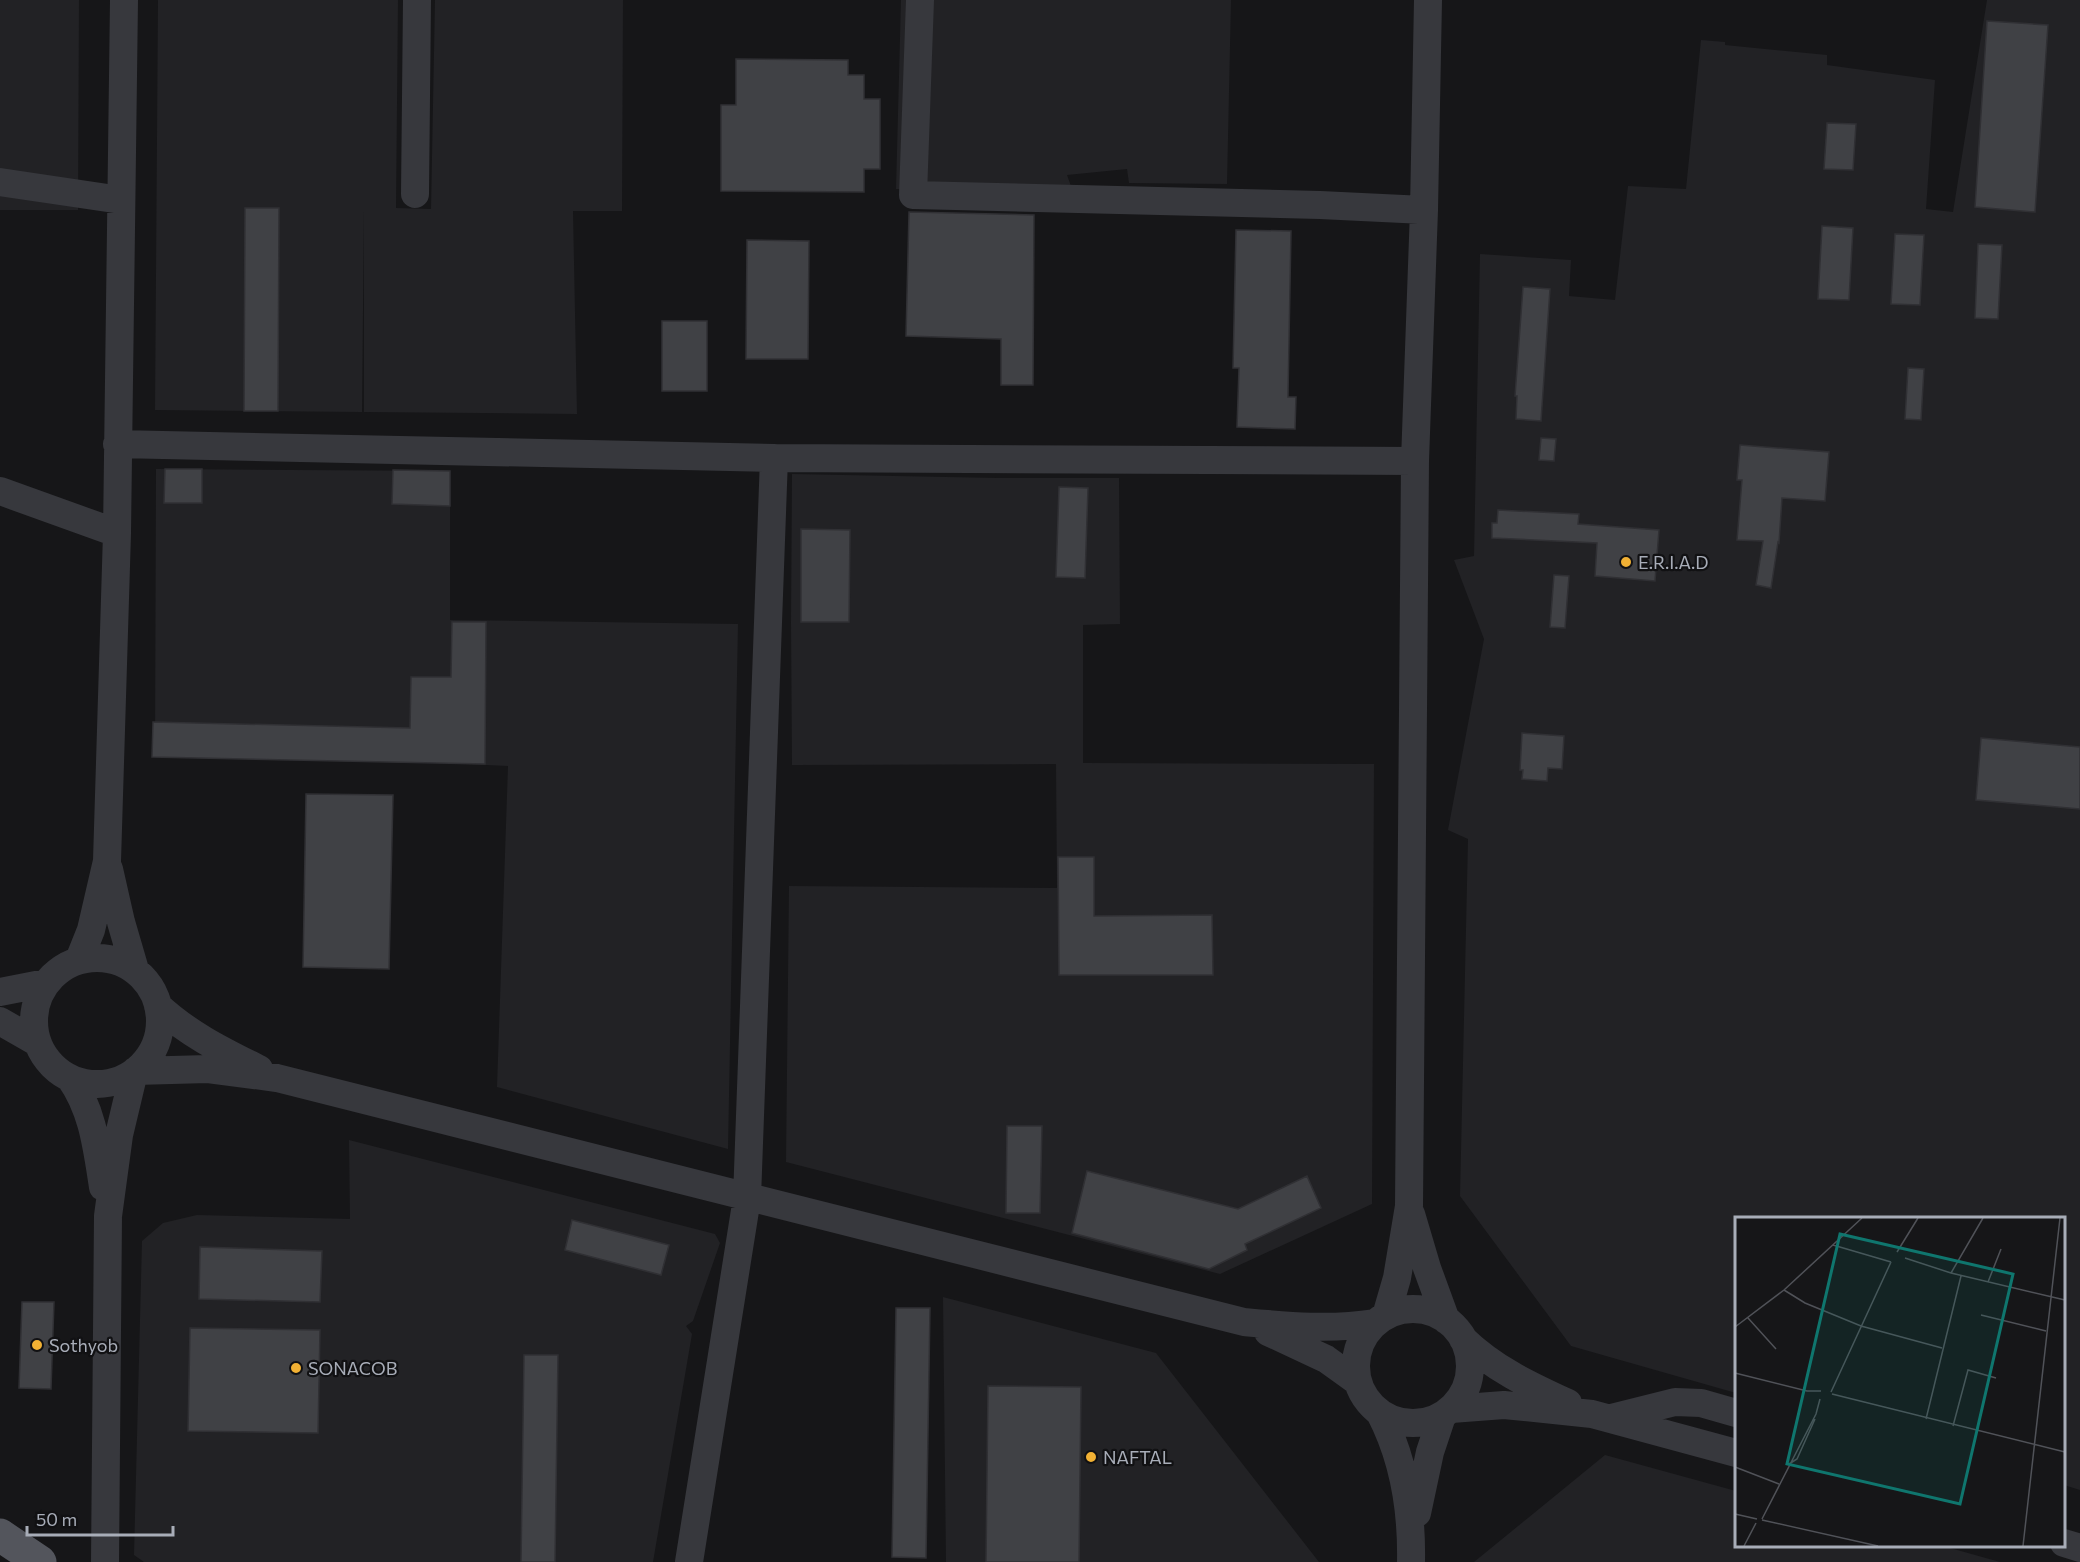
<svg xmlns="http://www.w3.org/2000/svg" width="2080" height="1562" font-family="Commissioner,sans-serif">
<rect width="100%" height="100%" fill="#161618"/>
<path fill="#222225" d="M0 0H79L78 210H0Z
M158 0H398L396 208 431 209 435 0H623L622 211H573L577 414 364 412V209L362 412 155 410Z
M901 0H1231L1227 184 1129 183 1127 169 1067 175 1072 189H896Z
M1987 0H2080V1490L2064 1485V1218H1736V1393L1571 1346 1460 1196 1468 839 1448 830 1484 639 1454 560 1474 556 1480 254 1571 260 1569 296 1615 300 1628 186 1686 189 1701 40 1725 42V45L1827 55V65L1935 80 1926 209 1953 212Z
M156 469 450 471V620L738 624 728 1149 497 1087 508 766 443 763 152 757 155 755Z
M792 474 998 478H1119L1120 624 1083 625V763L1374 764 1372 1204 1220 1274 786 1162 789 886 1057 888 1056 764 792 765 791 623Z
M349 1140 715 1234 720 1243 693 1321 686 1326 692 1334 653 1562H144L134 1555 142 1241 163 1223 197 1215 350 1219Z
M943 1297 1156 1353 1319 1562H946Z
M1605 1455 1736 1491V1546H1943L2000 1562H1474Z"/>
<path fill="#404145" stroke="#303034" stroke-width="1.5" d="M1987 21 2048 25 2035 212 1975 207Z
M736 59 848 60V75H864V99H880V169H864V192L721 191V105H736Z
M1827 123 1856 124 1853 170 1824 169Z
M245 208H279L278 411H244Z
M909 212 1034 215 1033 385H1001V339L906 336Z
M1822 226 1853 228 1849 300 1818 299Z
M1236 230 1291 231 1288 397H1296L1295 429 1237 427 1239 368H1233Z
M1895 234 1924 235 1920 305 1891 304Z
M747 240 809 241 808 359H746Z
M1978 244 2002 245 1998 319 1975 318Z
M1523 287 1550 289 1541 421 1516 419 1517 396H1515Z
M662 321H707V391H662Z
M1908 368 1924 369 1921 420 1905 419Z
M1541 438 1556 439 1554 461 1539 460Z
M1740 445 1829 452 1825 501 1782 498 1779 543 1778 542 1771 588 1756 585 1763 541 1737 540 1742 480H1737Z
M165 469H202V503H164Z
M393 470 450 471V506L392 504Z
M1059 487 1088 488 1085 578 1056 577Z
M1498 510 1579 514 1578 524 1659 530 1655 581 1595 576 1597 543 1492 538V523H1497Z
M801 529 850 530 849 622H801Z
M1554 575 1569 576 1565 628 1550 627Z
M452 622H486L485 764 152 757 153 722 410 728 411 677H451Z
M1522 733 1564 736 1562 769 1548 768 1547 781 1522 779 1523 770H1520Z
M1981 738 2080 747V809L1976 800Z
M306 794 393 795 389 969 303 967Z
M1058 857H1094V916L1212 915 1213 975H1059Z
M1007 1126H1042L1040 1213H1006Z
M1087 1171 1238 1209 1307 1176 1321 1208 1245 1244 1247 1250 1209 1269 1072 1233Z
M572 1220 669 1245 661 1275 565 1250Z
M200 1247 322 1251 320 1302 199 1299Z
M22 1302H54L51 1389 19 1388Z
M896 1308H930L926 1558 892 1557Z
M190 1328 320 1330 318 1433 188 1431Z
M524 1355H558L555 1562H521Z
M988 1386 1081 1387 1079 1562H986Z"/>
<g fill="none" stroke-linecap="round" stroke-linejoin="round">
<path stroke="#37383d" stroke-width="28" d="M920 0 913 195 1320 205 1424 210
M0 182 121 200
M415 194 417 0
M117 444 774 458 1415 461
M0 491 117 533
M109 869 121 922 135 970
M34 1021a63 63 0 1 1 126 0a63 63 0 1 1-126 0Z
M79 960 91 930 107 861 117 533 124 0
M0 992 46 983
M158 1006C188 1034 223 1051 259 1069
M0 1021 38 1043
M135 1071 208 1069 277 1078 1244 1322C1288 1326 1330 1330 1375 1323
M70 1078C93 1110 97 1149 103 1187
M1411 1214 1427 1268 1446 1320
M1356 1366a57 57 0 1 1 114 0a57 57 0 1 1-114 0Z
M1386 1316 1397 1278 1409 1206 1415 461 1424 210 1428 0
M1268 1332 1326 1359 1358 1382
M1463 1339C1494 1369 1529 1385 1568 1403
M1451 1409 1504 1405 1592 1414 1736 1453
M1380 1413C1404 1459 1412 1510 1411 1562
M1611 1418 1675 1402 1701 1403 1736 1413
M1417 1513 1430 1452 1442 1416
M2064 1543 2080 1548
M105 1562 108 1216 119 1135 134 1072
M689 1562 747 1198 774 458"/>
<path stroke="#53555c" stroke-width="33" d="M0 1535 40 1562"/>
</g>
<g fill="#f2b134" stroke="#111113" stroke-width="2">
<circle cx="1626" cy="562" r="6"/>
<circle cx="37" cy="1345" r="6"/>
<circle cx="296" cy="1368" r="6"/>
<circle cx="1091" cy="1457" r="6"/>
</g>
<g text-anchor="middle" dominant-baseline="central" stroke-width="4.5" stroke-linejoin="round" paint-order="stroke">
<g font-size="18" fill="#a8adb8" stroke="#111113" text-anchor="start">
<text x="1638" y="562">E.R.I.A.D</text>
<text x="49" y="1345">Sothyob</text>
<text x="308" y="1368">SONACOB</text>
<text x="1103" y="1457">NAFTAL</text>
</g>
</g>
<g transform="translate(1735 1217)">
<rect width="330" height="330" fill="#161618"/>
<path fill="none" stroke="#505258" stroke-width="1.5" d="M98 28 156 45M162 35 183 1M170 41 216 56 330 83M216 56 248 1M253 65 266 32M49 73 70 86 126 109 207 131M246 98 311 114M13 101 41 132M0 110 49 73 127 1M0 156 72 174H86M96 175 156 45M97 177 330 235M191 202 226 59M218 209 233 153 261 161M54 247 62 242 80 202M0 250 44 267M0 297 22 302M27 302 81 197 85 182M27 303 143 329M9 329 21 306M288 329 325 1"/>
<path fill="#0f766e" fill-opacity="0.15" stroke="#0f766e" stroke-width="3" d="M105 17 278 57 225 287 52 247Z"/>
<rect width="330" height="330" fill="none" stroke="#a8adb8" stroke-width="3"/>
</g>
<path d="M27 1526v9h146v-9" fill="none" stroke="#a8adb8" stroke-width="3"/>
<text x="36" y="1526" font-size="18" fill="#a8adb8" stroke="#111113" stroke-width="4.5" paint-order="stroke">50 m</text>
</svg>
